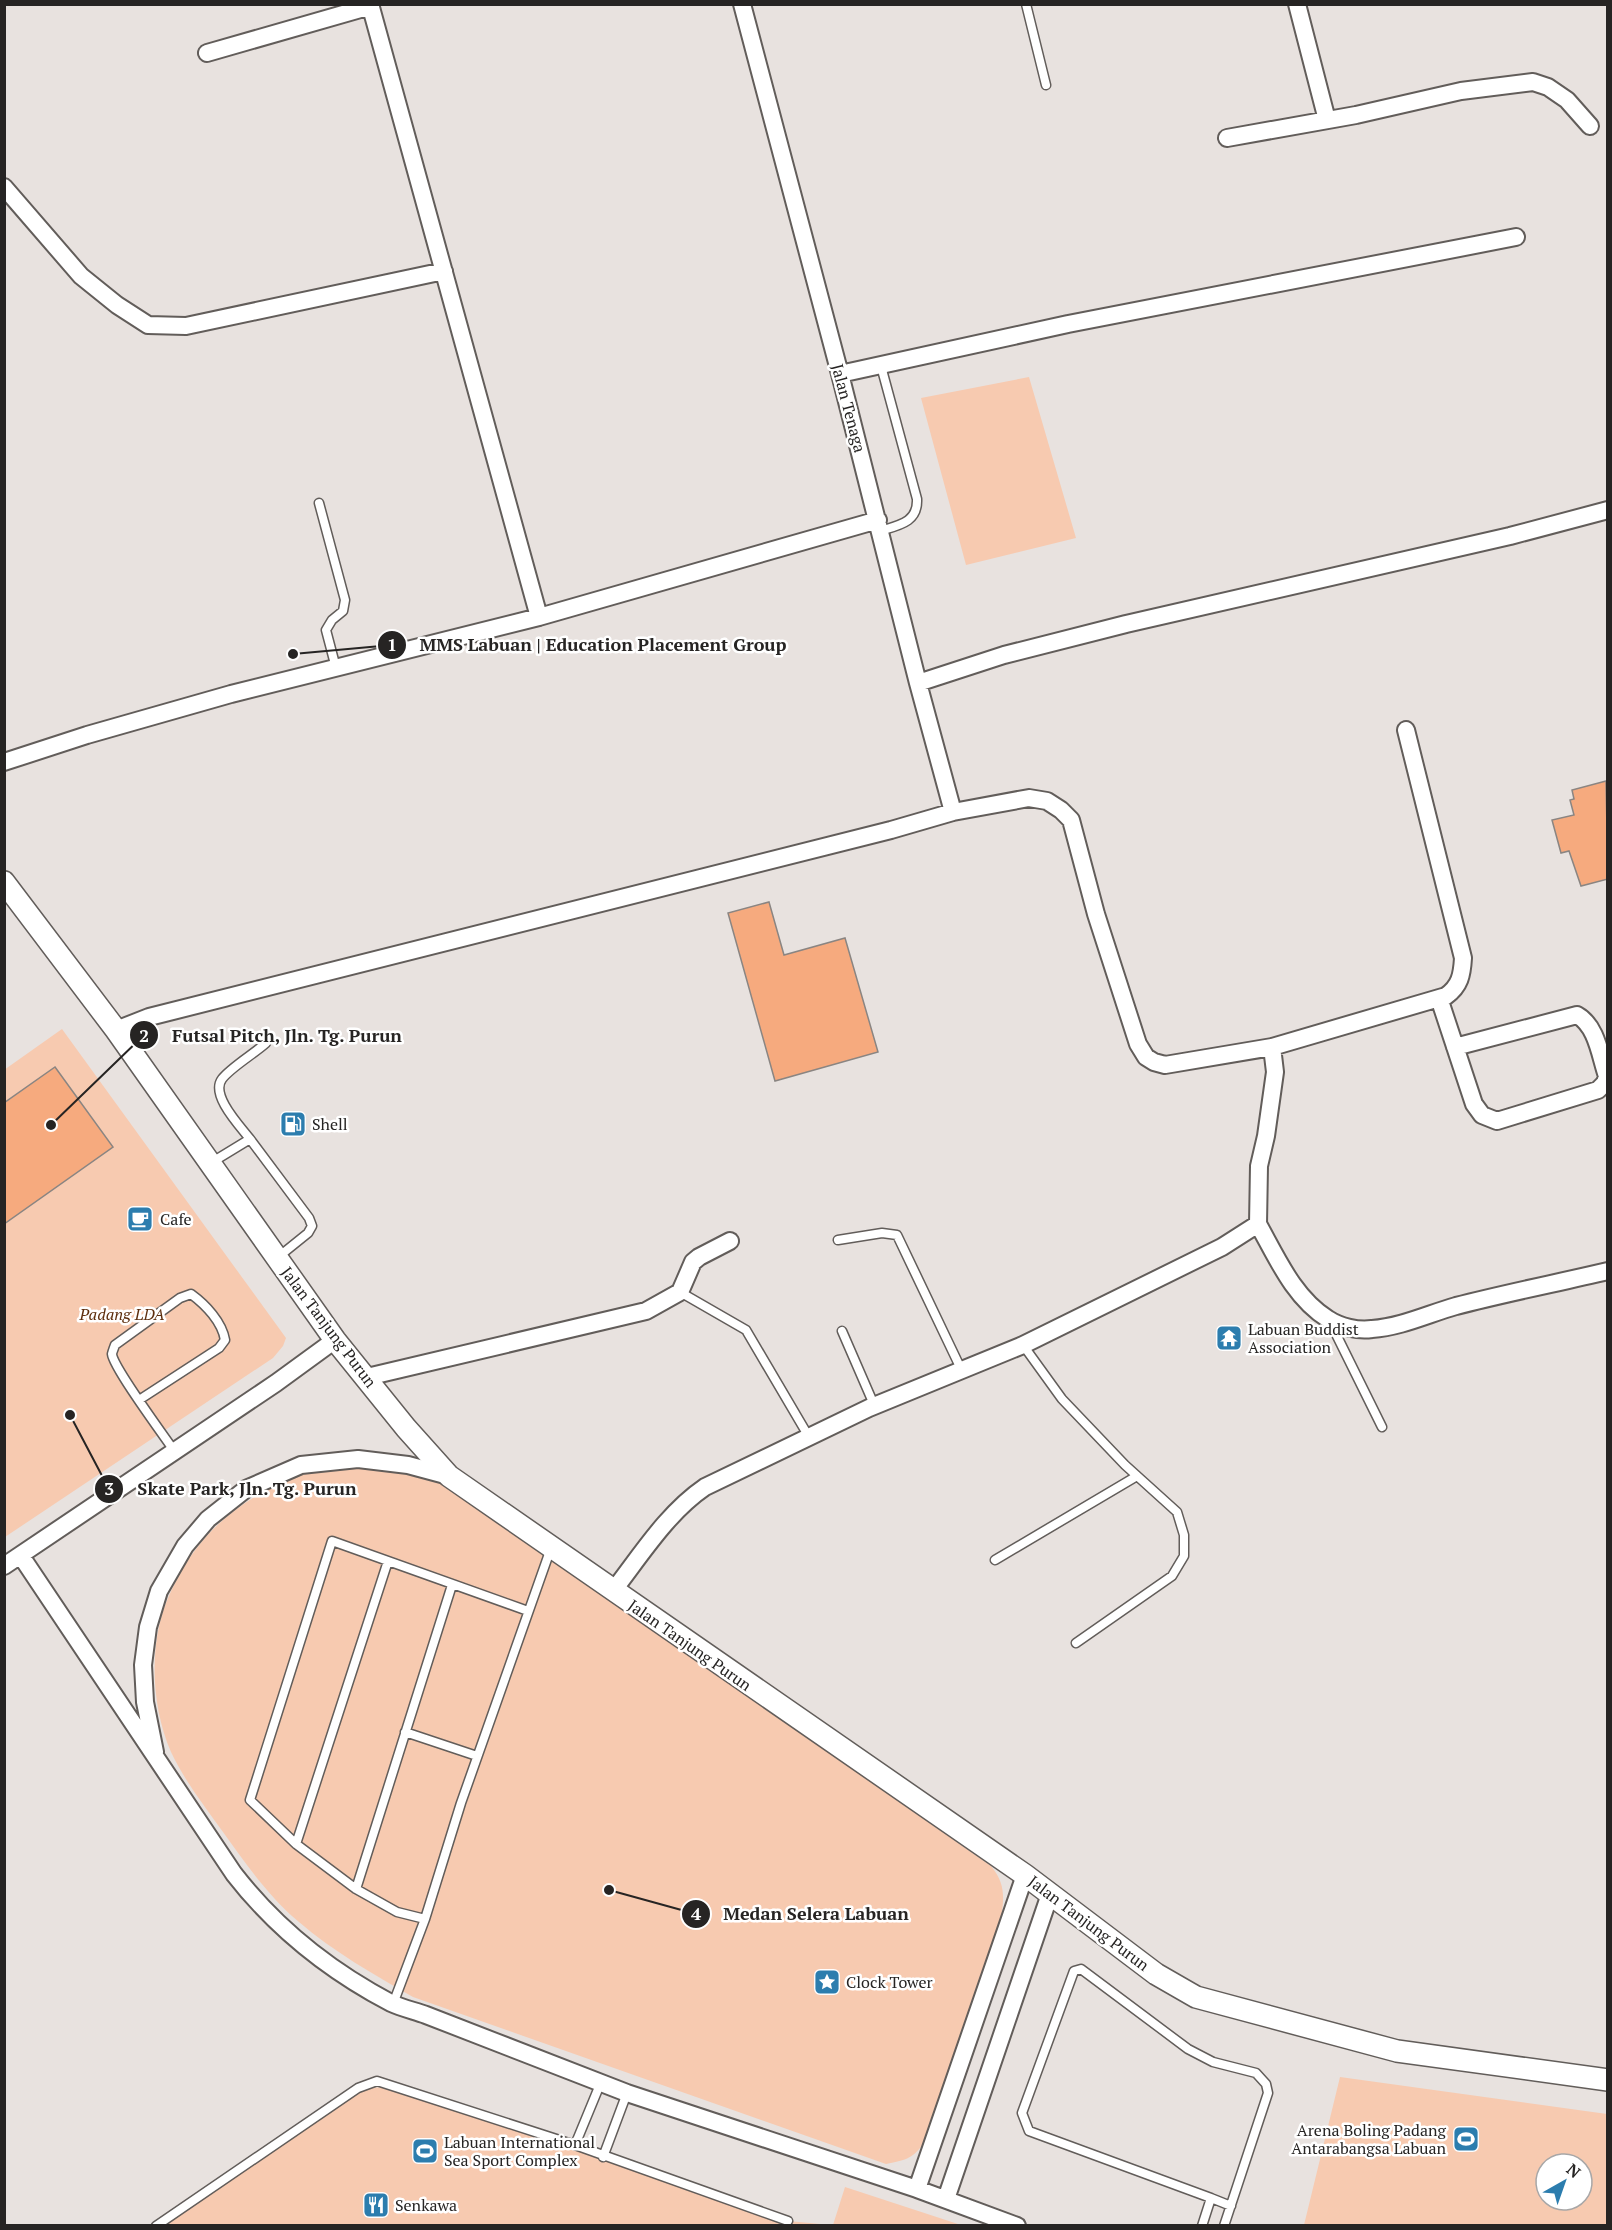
<svg xmlns="http://www.w3.org/2000/svg" width="1612" height="2230" font-family="'PT Serif',serif">
<rect width="100%" height="100%" fill="#e8e2df"/>
<path fill="#f7cab0" fill-rule="evenodd" d="M1029 377 1076 538 966 565 921 398Z
M62 1029 286 1338 283 1346 273 1358 5 1537 4 1070Z
M356 1467 406 1471 447 1485 991 1866C1008 1887 1003 1901 1000 1927L926 2140C914 2158 907 2160 886 2164L413 1997C373 1974 334 1952 299 1922 269 1897 245 1863 223 1832 205 1807 184 1780 171 1752 154 1713 150 1663 160 1622 164 1605 172 1588 181 1572 207 1525 251 1492 302 1475 318 1470 338 1469 356 1467Z
M1340 2077 1607 2114V2225H1304ZM1546 2164H1582V2200H1546Z
M397 2087 788 2221 831 2225 153 2226 358 2088Z
M845 2187 961 2225H833Z"/>
<path fill="#f6aa7e" stroke="#8a8582" stroke-width="1.5" d="M1606 781 1608 879 1581 886 1569 851 1561 853 1552 820 1574 815 1570 800 1574 799 1572 790Z
M769 902 784 955 845 938 878 1052 775 1081 728 913Z
M55 1067 113 1147 4 1224V1103Z"/>
<g fill="none" stroke-linecap="round" stroke-linejoin="round">
<defs>
<path id="service" d="M1026 4 1046 85
M319 503 345 600 343 611 332 620 326 630 336 668
M880 531C900 525 918 522 917 499L881 366
M250 1139C240 1126 210 1095 222 1079 230 1068 255 1053 266 1043
M209 1164 250 1139 309 1218 312 1226 308 1233 277 1258
M838 1240 882 1233 897 1235 962 1371
M680 1292 746 1330 809 1437
M1331 1324 1382 1427
M842 1331 875 1407
M1023 1345 1062 1399 1125 1465 1177 1512 1184 1535V1556L1172 1576 1076 1643
M139 1400 219 1348 225 1340C222 1322 206 1305 191 1294L180 1298 115 1345C115 1345 112 1353 112 1354 113 1367 164 1436 175 1452
M995 1560 1137 1476
M405 1732 477 1756
M296 1844 388 1561
M356 1889 452 1585
M425 1919 397 1912 356 1889 296 1844 250 1800 332 1541 528 1611
M393 2004 425 1919 461 1803 551 1548
M575 2145 601 2082
M603 2157 627 2093
M1211 2198 1231 2206
M156 2226 358 2088 377 2081 575 2145 788 2221
M1202 2226 1211 2198 1029 2131 1022 2113 1074 1971 1081 1969 1188 2049 1213 2062 1256 2073 1266 2084 1268 2093 1224 2226"/>
<path id="minor" d="M370 4 539 617
M742 4 840 374 918 683 953 812
M1297 4 1327 120
M207 53 371 6
M1227 138 1356 115 1461 91 1533 82 1548 87 1567 100 1590 126
M4 187 81 276 117 305 148 325 186 326 444 271
M840 374 1068 324 1516 237
M918 683 1004 655 1126 624 1510 536 1608 510
M4 762 87 735 231 694 539 617 878 520
M1439 998 1474 1104 1482 1115 1497 1121 1598 1090 1605 1083 1607 1076C1600 1056 1597 1026 1577 1015L1455 1047
M116 1030 149 1017 891 830 953 812 1029 798 1047 801 1061 810 1071 820 1096 914 1138 1044 1146 1057 1154 1062 1165 1065 1272 1047 1275 1072 1266 1136 1259 1166 1258 1224 1222 1247 1023 1345 869 1408 705 1487C667 1513 641 1555 613 1591
M1272 1047 1446 996C1460 986 1462 975 1463 958L1406 730
M1258 1224C1277 1258 1294 1298 1328 1319 1340 1327 1358 1331 1372 1329 1401 1327 1428 1314 1456 1306 1506 1293 1557 1283 1608 1271
M367 1377 646 1311 680 1292 693 1262 699 1257 730 1241
M21 1556 234 1874C276 1928 330 1971 391 2003 402 2008 415 2011 426 2015L627 2093 917 2189 1017 2226
M4 1566 276 1383 335 1340
M155 1752 145 1702 143 1665 148 1627 159 1591 185 1546 208 1519 246 1489 301 1465 358 1459 408 1465 449 1476
M917 2189 1025 1875
M946 2199 1050 1894"/>
<path id="tertiary" d="M4 882 116 1030 335 1340 406 1428 449 1476 1025 1875 1156 1974 1196 1997 1397 2051 1608 2080"/>
</defs>
<use href="#service" stroke="#625d5a" stroke-width="11"/>
<use href="#minor" stroke="#625d5a" stroke-width="20"/>
<use href="#tertiary" stroke="#625d5a" stroke-width="24"/>
<use href="#service" stroke="#fff" stroke-width="8"/>
<use href="#minor" stroke="#fff" stroke-width="16"/>
<use href="#tertiary" stroke="#fff" stroke-width="21"/>
</g>
<defs>
<symbol id="fuel-square" viewBox="-11 -11 22 22"><rect x="-9" y="-9" width="18" height="18" rx="4" fill="#2c7dae" stroke="#fff"/><path d="M-5.5-6h7V0h2V4h1.3V-2.5L3-4.5l.8-.8L6-3V5H2.5V1h-1V6h-7ZM-4.2-4.7v3.2H.2V-4.7Z" fill="#fff"/></symbol>
<symbol id="cafe-square" viewBox="-11 -11 22 22"><rect x="-9" y="-9" width="18" height="18" rx="4" fill="#2c7dae" stroke="#fff"/><path d="M-5.5-4.5H6V0H3Q3 3.5 0 3.5H-2.5Q-5.5 3.5-5.5 0ZM3-3.2v2h1.7v-2ZM-6 4.5H4V6H-6Z" fill="#fff"/></symbol>
<symbol id="temple-square" viewBox="-11 -11 22 22"><rect x="-9" y="-9" width="18" height="18" rx="4" fill="#2c7dae" stroke="#fff"/><path d="M0-6L5-2H3V0L6.5 2.5H4V6H1.5V3h-3V6H-4V2.5H-6.5L-3 0V-2H-5Z" fill="#fff"/></symbol>
<symbol id="sight-square" viewBox="-11 -11 22 22"><rect x="-9" y="-9" width="18" height="18" rx="4" fill="#2c7dae" stroke="#fff"/><path d="M0-6L1.8-2.2L6-1.7L2.9 1.2L3.7 5.4L0 3.3L-3.7 5.4L-2.9 1.2L-6-1.7L-1.8-2.2Z" fill="#fff"/></symbol>
<symbol id="stadium-square" viewBox="-11 -11 22 22"><rect x="-9" y="-9" width="18" height="18" rx="4" fill="#2c7dae" stroke="#fff"/><path d="M0-5a6.5 5 0 1 0 0 10a6.5 5 0 1 0 0-10ZM-3.5-1.8h7v3.6h-7Z" fill="#fff"/></symbol>
<symbol id="restaurant-square" viewBox="-11 -11 22 22"><rect x="-9" y="-9" width="18" height="18" rx="4" fill="#2c7dae" stroke="#fff"/><path d="M-5-6h1v4h1v-4h1v4h1v-4h1v5L-1.5 .5V6h-2V.5L-5-1ZM5-6V6H3V1.5H1.5Q1.5-4 5-6Z" fill="#fff"/></symbol>
</defs>
<g fill-rule="evenodd">
<use href="#fuel-square" x="278" y="1109" width="30" height="30"/>
<use href="#cafe-square" x="125" y="1204" width="30" height="30"/>
<use href="#temple-square" x="1214" y="1323" width="30" height="30"/>
<use href="#sight-square" x="812" y="1967" width="30" height="30"/>
<use href="#stadium-square" x="1451" y="2124" width="30" height="30"/>
<use href="#stadium-square" x="410" y="2136" width="30" height="30"/>
<use href="#restaurant-square" x="361" y="2190" width="30" height="30"/>
</g>
<g text-anchor="middle" dominant-baseline="central" stroke-width="5" stroke-linejoin="round" paint-order="stroke">
<g font-size="16" fill="#262423" stroke="#fff">
<text transform="translate(849 408) rotate(75)">Jalan Tenaga</text>
<text transform="translate(329 1327) rotate(53)">Jalan Tanjung Purun</text>
<text transform="translate(690 1645) rotate(35)">Jalan Tanjung Purun</text>
<text transform="translate(1089 1923) rotate(37)">Jalan Tanjung Purun</text>
</g>
<g font-size="16" fill="#262423" stroke="#fff" text-anchor="start">
<text x="312" y="1124">Shell</text>
<text x="160" y="1219">Cafe</text>
<text x="1248" y="1329">Labuan Buddist<tspan x="1248" dy="18">Association</tspan></text>
<text x="846" y="1982">Clock Tower</text>
<text x="1446" y="2130" text-anchor="end">Arena Boling Padang<tspan x="1446" dy="18">Antarabangsa Labuan</tspan></text>
<text x="444" y="2142">Labuan International<tspan x="444" dy="18">Sea Sport Complex</tspan></text>
<text x="395" y="2205">Senkawa</text>
</g>
<g font-size="16" font-style="italic" fill="#5d2e0d" stroke="#fff">
<text x="122" y="1314">Padang LDA</text>
</g>
</g>
<path fill="none" stroke="#262423" stroke-width="2" d="M293 654L392 645M51 1125L144 1035M70 1415L109 1489M609 1890L696 1914"/>
<g fill="#262423" stroke="#fff" stroke-width="2">
<circle cx="293" cy="654" r="6"/>
<circle cx="51" cy="1125" r="6"/>
<circle cx="70" cy="1415" r="6"/>
<circle cx="609" cy="1890" r="6"/>
<circle cx="392" cy="645" r="15"/>
<circle cx="144" cy="1035" r="15"/>
<circle cx="109" cy="1489" r="15"/>
<circle cx="696" cy="1914" r="15"/>
</g>
<g font-size="18" text-anchor="middle" font-weight="bold" fill="#fff">
<text x="392" y="651">1</text>
<text x="144" y="1042">2</text>
<text x="109" y="1495">3</text>
<text x="696" y="1920">4</text>
</g>
<g font-size="18" text-anchor="middle" font-weight="bold" fill="#262423" stroke="#fff" stroke-width="5" stroke-linejoin="round" paint-order="stroke">
<text x="603" y="651">MMS Labuan | Education Placement Group</text>
<text x="287" y="1042">Futsal Pitch, Jln. Tg. Purun</text>
<text x="247" y="1495">Skate Park, Jln. Tg. Purun</text>
<text x="816" y="1920">Medan Selera Labuan</text>
</g>
<rect width="1612" height="2230" fill="none" stroke="#262423" stroke-width="12"/>
<g transform="translate(1564 2182) rotate(40)"><circle r="28" fill="#ffffff" stroke="#a8a7a7" stroke-width="1.5"/>
<path d="M0-4.5L10 22L0 15L-10 22Z" fill="#2c7dae"/>
<text y="-9" font-size="16" font-weight="bold" text-anchor="middle" fill="#262423">N</text>
</g>
</svg>
